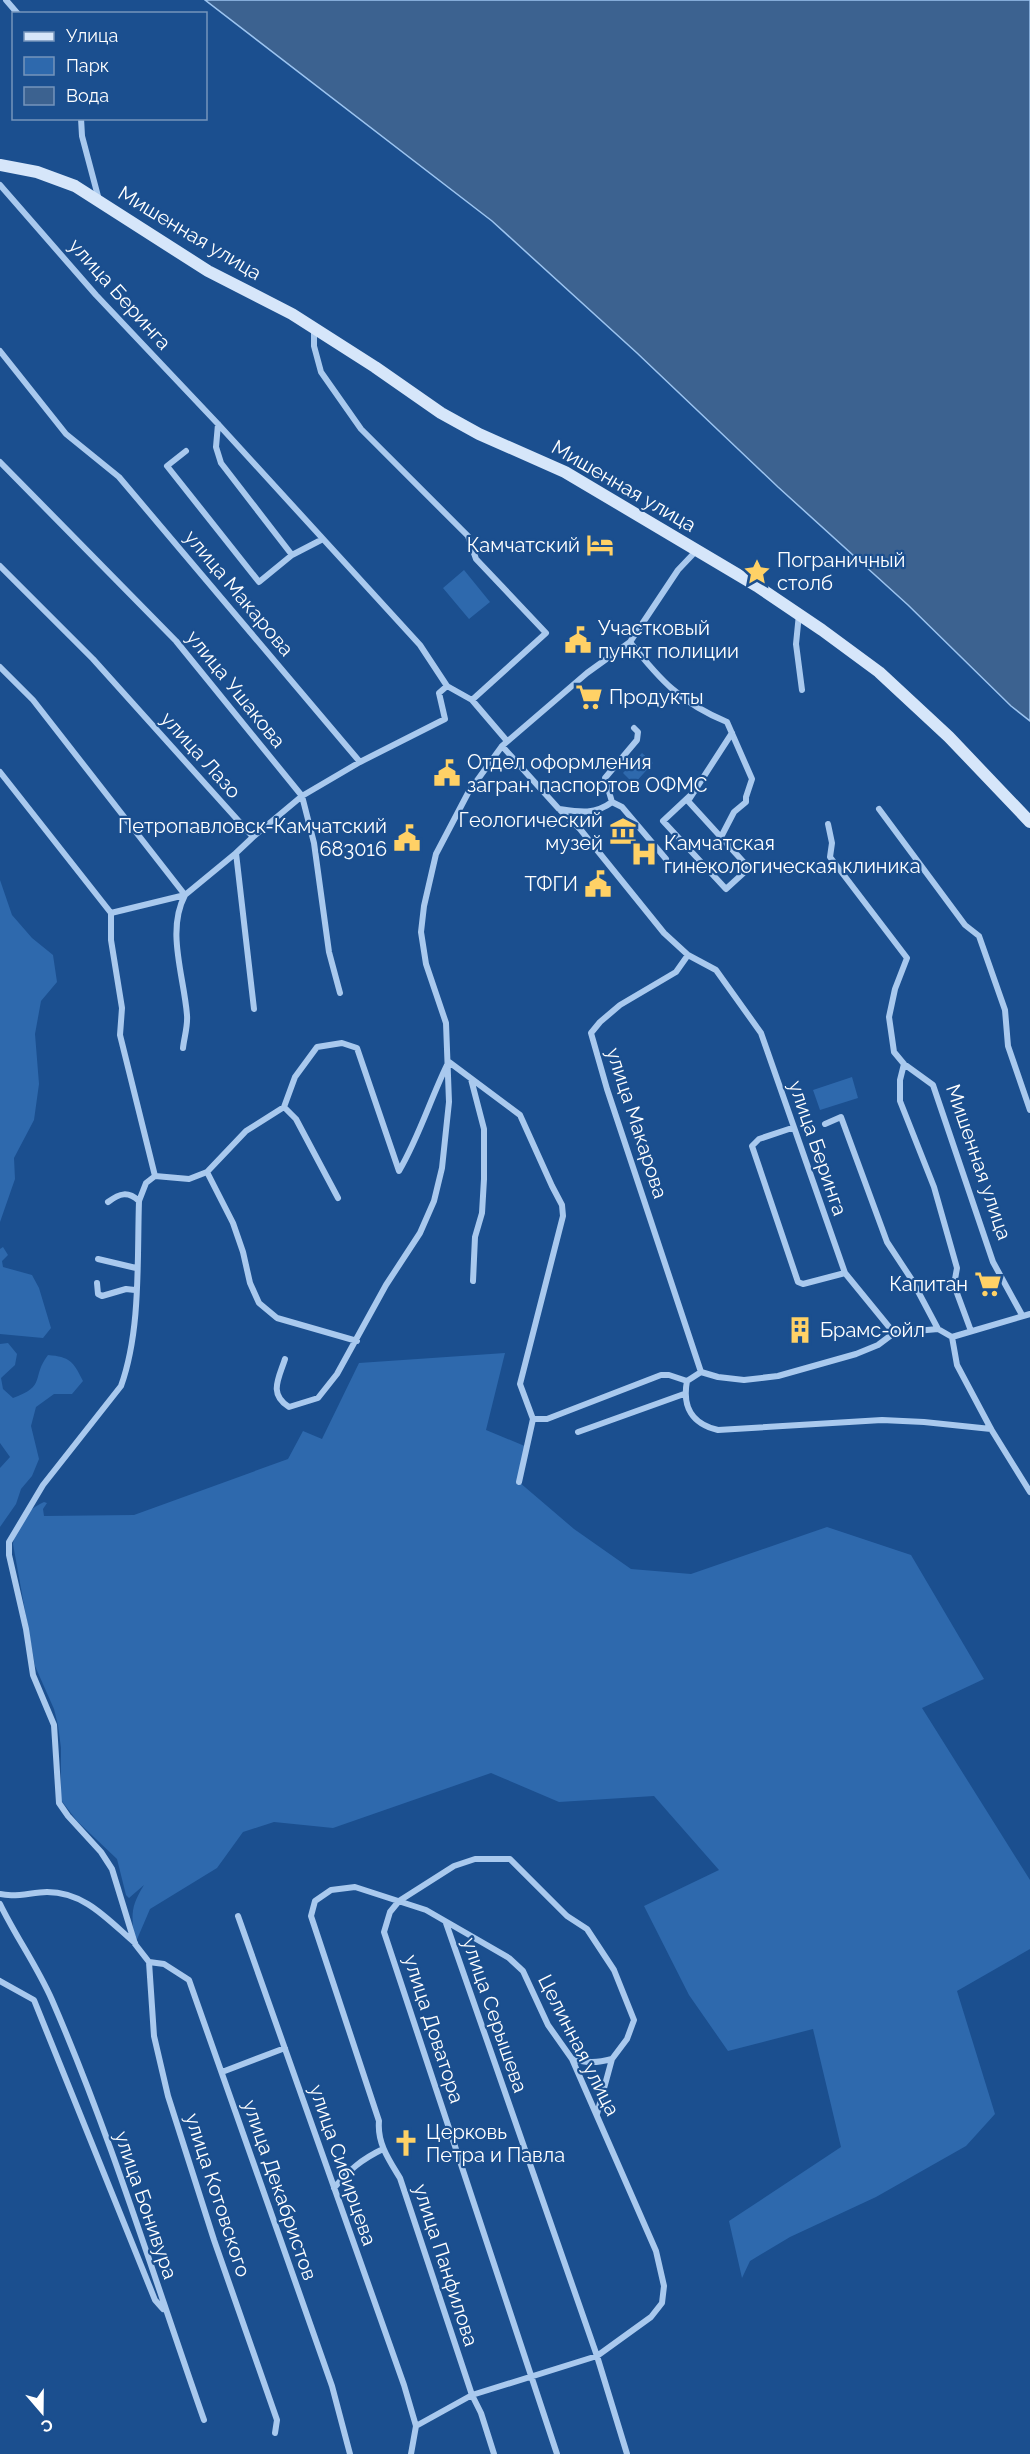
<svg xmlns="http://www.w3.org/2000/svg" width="1030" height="2454" font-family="Raleway,sans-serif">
<rect width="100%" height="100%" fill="#1b4f8f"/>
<path fill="#2e69ad" d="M464 570 490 602 469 619 443 588Z
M642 753 653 763 634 784 623 773Z
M0 880 12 915 32 938 53 955 57 982 41 1001 35 1034 39 1084 34 1120 14 1158 15 1179 0 1222Z
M852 1077 858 1098 820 1110 813 1090Z
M3 1247 8 1255 2 1261 3 1267 32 1275 39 1288 51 1328 43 1338 0 1334V1249Z
M8 1343 17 1354 15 1365 1 1378 3 1389 13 1398C47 1386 31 1377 48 1355 70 1357 73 1361 83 1381L72 1394H54L36 1407 31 1426 39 1459 32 1476 21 1489 16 1504 0 1527V1468L10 1457 0 1443V1344Z
M505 1353 486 1430 527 1447 519 1482 574 1529 631 1569 691 1574 827 1527 911 1555 984 1679 922 1708 1030 1880V1949L957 1991 995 2114 966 2146 876 2197 790 2237 750 2261 742 2278 729 2221 841 2147 813 2029 728 2051 689 1995 644 1906 719 1870 654 1796 559 1802 491 1773 333 1828 274 1822 243 1832 217 1868 150 1909 135 1944C132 1916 129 1909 144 1885L129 1898 126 1895 117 1859 77 1821 61 1800V1748L58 1725 54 1709 35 1666 13 1544C15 1526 27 1509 44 1502L47 1503 43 1509 44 1516 134 1515 288 1459 303 1431 322 1439 359 1363Z"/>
<path fill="#3c6290" stroke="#9cc4f0" stroke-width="1.5" d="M205 0H1030V721L1011 706 908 605 778 487 637 353 492 221Z"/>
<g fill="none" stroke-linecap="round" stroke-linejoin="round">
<path stroke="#a9c9ee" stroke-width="6" d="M6 0 18 14
M81 118 82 136 99 200
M0 185 96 295 218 424 420 645 447 686 472 700 507 741
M314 328V346L321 372 361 429 468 536 476 559 546 633 472 700
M0 351 66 434 119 477 360 762
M218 424 216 447 221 463 292 555 321 540
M186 451 167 466 259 582 292 555
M0 462 176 641 302 796 314 843 329 952 340 993
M0 566 93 659 253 837 236 853 254 1009
M799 614 796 644 802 690
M630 642C660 680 681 703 727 722L752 779 746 797V802L734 812 721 837
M0 667 33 700 185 895C166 931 184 976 187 1015 188 1026 184 1038 183 1048
M502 746 558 808 580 829 664 933 688 955
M0 772 111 913V940L122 1008 120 1035 155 1176
M694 792 663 821 726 889 749 868 688 801 732 733
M612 802 605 778 637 740 638 732 634 728
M559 809C579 812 595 815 612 802L622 807 666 859
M879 809 965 925 979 936 1005 1010 1008 1046 1030 1110
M828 824 832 843 830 857 907 958 895 989 889 1017 894 1052 904 1064 933 1085 993 1262 1022 1315
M253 837 302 796 360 762 445 719 439 693 447 686
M111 913 185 895 236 853
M449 1062 520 1115 552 1186 562 1205 563 1216 520 1384 533 1419 519 1482
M904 1064 900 1080V1101L934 1187 957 1268 954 1285 971 1331
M471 1079 484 1129V1179L482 1213 475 1237 473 1281
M284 1107 296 1119 338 1198
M825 1124 841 1117 887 1242 912 1280 938 1329
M792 1128 759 1139 752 1146 798 1282 803 1284 845 1273
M207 1172 233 1223 243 1252 250 1283 259 1303 277 1318 357 1341
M155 1176 189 1179 207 1172 246 1131 284 1107 295 1077 317 1047 342 1043 357 1048 399 1171C419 1137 430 1100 447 1065
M108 1202C120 1193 128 1191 139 1201
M98 1259 136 1268
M97 1283 98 1294 102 1296 126 1289 135 1290
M952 1337 957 1365 991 1429 1030 1492
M285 1359C279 1378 268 1394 289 1407L318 1398 337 1374 386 1285 420 1233 434 1201 442 1168 449 1102 446 1023 426 964 421 932 424 906 436 854 468 793 502 746 587 673 630 642 678 570 696 551
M701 1372 607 1089 591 1033 600 1022 620 1005 676 972 688 955 716 970 761 1033 845 1273 894 1333
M687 1381C682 1407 692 1424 718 1430L882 1420 924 1422 991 1429
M533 1419H547L661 1375H669L687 1381 701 1372 718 1377 744 1380 778 1376 856 1354 878 1345 894 1333 938 1329 952 1337 1030 1314
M578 1432 684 1394
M0 1894C15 1898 32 1892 47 1892 85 1892 108 1920 135 1943
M0 1904C16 1937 37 1966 52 2000 111 2136 155 2281 204 2420
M238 1916 404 2385 416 2426
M446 1923 597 2356 627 2454
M149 1962 135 1944 112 1869 101 1852 68 1816 59 1803 54 1725 33 1675 26 1629 9 1555V1542L43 1485 121 1386C141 1330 137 1261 139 1201L146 1183 155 1176
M149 1962 164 1964 189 1980 332 2386 350 2454
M149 1962 154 2036 168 2096 214 2240 277 2420 275 2433
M0 1981 34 2000 155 2300 163 2309
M572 2059C587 2063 597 2063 612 2059
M222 2072 285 2048
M334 2188C349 2170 362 2159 383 2149
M411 2454 416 2426 472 2395 597 2356 651 2317 662 2303 664 2286 656 2251 572 2059 548 2025 523 1971 509 1958 426 1910 355 1887 331 1890 315 1901 311 1916 379 2121C377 2143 389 2160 400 2178L472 2395 481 2413 494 2454
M557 2454 384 1932 390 1912 399 1901 454 1866 475 1859H510L567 1916 587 1929 614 1970 634 2020 627 2039 612 2059 597 2114"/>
<path stroke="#d6e6fa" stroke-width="12" d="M0 165 37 172 75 186 208 271 292 314 375 367 441 413 479 434 565 472 757 586 822 630 879 672 949 737 1030 822"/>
</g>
<defs>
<symbol id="hotel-bare" viewBox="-9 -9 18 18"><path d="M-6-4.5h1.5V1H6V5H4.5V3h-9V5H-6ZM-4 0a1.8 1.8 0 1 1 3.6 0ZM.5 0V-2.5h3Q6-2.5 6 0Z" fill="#ffd166" stroke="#1b4f8f" stroke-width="2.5" paint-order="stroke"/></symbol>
<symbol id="sight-bare" viewBox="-9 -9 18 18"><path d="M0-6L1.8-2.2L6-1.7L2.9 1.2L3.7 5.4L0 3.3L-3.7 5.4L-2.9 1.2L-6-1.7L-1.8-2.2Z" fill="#ffd166" stroke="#1b4f8f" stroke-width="2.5" paint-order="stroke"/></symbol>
<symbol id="civic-bare" viewBox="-9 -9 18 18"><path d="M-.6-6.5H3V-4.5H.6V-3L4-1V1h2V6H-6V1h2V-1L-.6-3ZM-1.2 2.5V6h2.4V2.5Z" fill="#ffd166" stroke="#1b4f8f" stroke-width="2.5" paint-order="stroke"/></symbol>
<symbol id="supermarket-bare" viewBox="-9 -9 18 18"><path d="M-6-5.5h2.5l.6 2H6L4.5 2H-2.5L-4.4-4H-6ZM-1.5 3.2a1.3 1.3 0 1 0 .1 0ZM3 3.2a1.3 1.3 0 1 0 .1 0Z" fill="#ffd166" stroke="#1b4f8f" stroke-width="2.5" paint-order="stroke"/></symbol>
<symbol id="museum-bare" viewBox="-9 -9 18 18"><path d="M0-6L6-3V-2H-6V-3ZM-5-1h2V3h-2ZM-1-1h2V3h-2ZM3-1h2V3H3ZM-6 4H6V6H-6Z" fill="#ffd166" stroke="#1b4f8f" stroke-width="2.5" paint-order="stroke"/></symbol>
<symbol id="hospital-bare" viewBox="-9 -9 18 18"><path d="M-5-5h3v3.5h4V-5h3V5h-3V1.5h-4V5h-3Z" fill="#ffd166" stroke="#1b4f8f" stroke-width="2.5" paint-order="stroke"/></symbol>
<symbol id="building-bare" viewBox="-9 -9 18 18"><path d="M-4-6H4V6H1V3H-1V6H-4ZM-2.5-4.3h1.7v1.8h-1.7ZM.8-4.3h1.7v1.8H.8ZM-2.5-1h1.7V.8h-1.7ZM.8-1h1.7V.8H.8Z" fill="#ffd166" stroke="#1b4f8f" stroke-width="2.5" paint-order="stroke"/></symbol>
<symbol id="church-bare" viewBox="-9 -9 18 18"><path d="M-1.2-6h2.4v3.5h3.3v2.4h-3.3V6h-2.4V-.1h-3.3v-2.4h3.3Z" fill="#ffd166" stroke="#1b4f8f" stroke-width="2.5" paint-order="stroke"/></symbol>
</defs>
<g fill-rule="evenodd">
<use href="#hotel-bare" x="581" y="526" width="38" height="38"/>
<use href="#sight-bare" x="738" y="553" width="38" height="38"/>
<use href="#civic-bare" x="559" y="621" width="38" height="38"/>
<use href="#supermarket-bare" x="570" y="678" width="38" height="38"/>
<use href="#civic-bare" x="428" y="754" width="38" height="38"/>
<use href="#museum-bare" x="604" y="812" width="38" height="38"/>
<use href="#civic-bare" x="388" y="819" width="38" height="38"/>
<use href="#hospital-bare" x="625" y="835" width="38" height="38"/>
<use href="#civic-bare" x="579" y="865" width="38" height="38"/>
<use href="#supermarket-bare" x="969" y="1265" width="38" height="38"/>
<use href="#building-bare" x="781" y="1311" width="38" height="38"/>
<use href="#church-bare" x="387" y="2124" width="38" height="38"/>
</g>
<g text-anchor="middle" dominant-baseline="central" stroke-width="4.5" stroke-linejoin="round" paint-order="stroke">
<g font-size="20" fill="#fff" stroke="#1b4f8f">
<text transform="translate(190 233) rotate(31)">Мишенная улица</text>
<text transform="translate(120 294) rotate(48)">улица Беринга</text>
<text transform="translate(624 486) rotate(30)">Мишенная улица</text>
<text transform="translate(239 593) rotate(50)">улица Макарова</text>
<text transform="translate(236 689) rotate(51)">улица Ушакова</text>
<text transform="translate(201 755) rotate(48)">улица Лазо</text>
<text transform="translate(637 1123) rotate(72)">улица Макарова</text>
<text transform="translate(818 1148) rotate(71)">улица Беринга</text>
<text transform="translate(979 1162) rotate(71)">Мишенная улица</text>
<text transform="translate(495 2015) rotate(71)">улица Серышева</text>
<text transform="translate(434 2029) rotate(72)">улица Доватора</text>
<text transform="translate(579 2045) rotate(63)">Целинная улица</text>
<text transform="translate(343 2165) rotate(71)">улица Сибирцева</text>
<text transform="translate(280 2190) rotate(71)">улица Декабристов</text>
<text transform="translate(218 2195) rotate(72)">улица Котовского</text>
<text transform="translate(146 2205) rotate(71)">улица Бонивура</text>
<text transform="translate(446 2265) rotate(72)">улица Панфилова</text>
</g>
<g font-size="20" fill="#fff" stroke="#1b4f8f" text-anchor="start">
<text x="580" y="545" text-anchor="end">Камчатский</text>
<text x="777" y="560">Пограничный<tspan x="777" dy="23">столб</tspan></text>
<text x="598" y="628">Участковый<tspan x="598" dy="23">пункт полиции</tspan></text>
<text x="609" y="697">Продукты</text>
<text x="467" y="762">Отдел оформления<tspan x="467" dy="23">загран. паспортов ОФМС</tspan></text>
<text x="603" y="820" text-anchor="end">Геологический<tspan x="603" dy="23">музей</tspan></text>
<text x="387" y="826" text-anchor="end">Петропавловск-Камчатский<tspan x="387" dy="23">683016</tspan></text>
<text x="664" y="843">Камчатская<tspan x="664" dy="23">гинекологическая клиника</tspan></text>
<text x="578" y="884" text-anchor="end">ТФГИ</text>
<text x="968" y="1284" text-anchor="end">Капитан</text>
<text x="820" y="1330">Брамс-ойл</text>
<text x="426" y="2132">Церковь<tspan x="426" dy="23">Петра и Павла</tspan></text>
</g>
</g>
<rect x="12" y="12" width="195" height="108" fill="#1b4f8f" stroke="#7695bc" stroke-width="1.5"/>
<rect x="24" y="32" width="30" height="9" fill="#d6e6fa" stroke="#7695bc" stroke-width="1.5"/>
<text x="66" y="42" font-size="18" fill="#ffffff">Улица</text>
<rect x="24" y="57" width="30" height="18" fill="#2e69ad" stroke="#7695bc" stroke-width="1.5"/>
<text x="66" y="72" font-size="18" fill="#ffffff">Парк</text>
<rect x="24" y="87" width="30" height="18" fill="#3c6290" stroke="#7695bc" stroke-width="1.5"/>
<text x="66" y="102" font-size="18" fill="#ffffff">Вода</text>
<g transform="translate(42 2412) rotate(160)" stroke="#1b4f8f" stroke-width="4.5" paint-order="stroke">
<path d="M0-4.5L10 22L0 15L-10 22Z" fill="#ffffff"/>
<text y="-9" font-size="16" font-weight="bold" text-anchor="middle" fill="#ffffff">С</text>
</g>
</svg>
